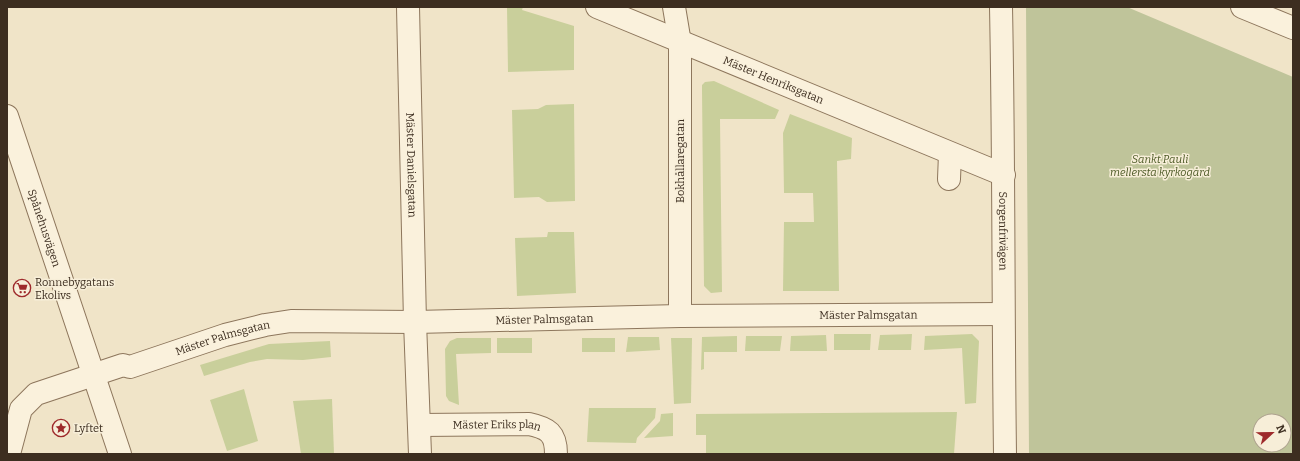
<svg xmlns="http://www.w3.org/2000/svg" width="1300" height="461" viewBox="0 0 1300 461" font-family="Bitter,serif">
	<style>
		.green { fill: #c9cf9b }
		.cemetery { fill: #bfc49a; fill-rule: evenodd }
		.lines { fill: none; stroke-linecap: round; stroke-linejoin: round }
		.street-casing { stroke: #8d765c; stroke-width: 24 }
		.street { stroke: #faf1dc; stroke-width: 22 }
		.labels { text-anchor: middle; stroke-width: 3; stroke-linejoin: round; paint-order: stroke }
		.street-label { font-size: 11px; fill: #3d2e20; stroke: #f7eed8 }
		.park-label { font-size: 11px; font-style: italic; fill: #4d5a26; stroke: #f7eed8 }
		.poi-label { font-size: 11px; fill: #3d2e20; stroke: #f7eed8; text-anchor: start }
	</style>
	<rect width="100%" height="100%" fill="#f0e4c8"/>
	<g class="green">
		<polygon points="507,7 523,7 522,10 574,26 574,70 508,72"/>
		<polygon points="714,81 779,110 775,119 720,119 722,292 711,293 704,286 702,90 702,85 705,82"/>
		<polygon points="574,104 575,201 547,202 539,197 514,198 512,110 538,109 546,105"/>
		<polygon points="790,114 852,138 851,159 837,161 839,291 783,291 784,222 814,222 813,193 784,193 783,133"/>
		<polygon points="548,232 574,232 576,293 517,296 515,238 547,237"/>
		<polygon points="834,334 871,334 870,350 834,350"/>
		<polygon points="912,334 911,350 878,350 880,335"/>
		<polygon points="972,334 979,341 976,403 965,404 962,348 924,350 925,336"/>
		<polygon points="826,335 827,351 790,351 791,336"/>
		<polygon points="737,336 737,352 704,352 704,369 701,370 702,337"/>
		<polygon points="746,336 782,336 780,351 745,351"/>
		<polygon points="628,337 659,337 660,350 626,352"/>
		<polygon points="457,338 491,338 491,353 456,354 459,405 449,401 446,396 445,349 450,341"/>
		<rect x="497" y="338" width="35" height="15"/>
		<rect x="582" y="338" width="33" height="14"/>
		<polygon points="671,338 692,338 691,403 674,404"/>
		<polygon points="330,341 331,357 303,360 267,359 250,362 204,376 200,365 269,344"/>
		<polygon points="244,389 258,441 227,451 210,400"/>
		<polygon points="332,399 334,454 301,454 293,401"/>
		<polygon points="589,408 656,408 655,418 637,438 636,443 587,442"/>
		<polygon points="957,412 954,454 706,454 706,435 696,435 696,414"/>
		<polygon points="673,413 673,436 644,438 660,421 661,414"/>
	</g>
	<path class="cemetery" d="M 1026,7 L 1127,7 L 1293,77 L 1293,454 L 1029,454 ZM 1260,421 L 1284,421 L 1284,445 L 1260,445 Z"/>
	<g class="lines">
		<defs>
			<g id="street">
				<path id="s1" d="M 408,7 L 415,322 L 420,454"/>
				<path id="s2" d="M 597,7 L 1004,175"/>
				<polyline points="674,7 680,43 680,316"/>
				<path id="s3" d="M 1001,7 C 1004,156 1003,305 1005,454"/>
				<polyline points="1242,7 1293,28"/>
				<path id="s4" d="M 7,116 L 120,454"/>
				<polyline points="949,179 950,154"/>
				<path id="s5" d="M 419,425 L 529,424 C 548,428 556,433 556,454"/>
				<path id="s6" d="M 9,454 L 21,409 L 36,394 L 123,365 L 130,367 L 225,335 L 265,325 L 291,321 L 415,322 L 680,316 L 1003,314"/>
			</g>
		</defs>
		<use href="#street" class="street-casing"/>
		<use href="#street" class="street"/>
	</g>
	<defs>
		<symbol id="supermarket-ring" viewBox="-11 -11 22 22"><circle r="9.5" fill="#f7eed8" stroke="#9e2a2b" stroke-width="1.5"/><path d="M-6-5.5h2.5l.6 2H6L4.5 2H-2.5L-4.4-4H-6ZM-1.5 3.2a1.3 1.3 0 1 0 .1 0ZM3 3.2a1.3 1.3 0 1 0 .1 0Z" fill="#9e2a2b"/></symbol>
		<symbol id="sight-ring" viewBox="-11 -11 22 22"><circle r="9.5" fill="#f7eed8" stroke="#9e2a2b" stroke-width="1.5"/><path d="M0-6L1.8-2.2L6-1.7L2.9 1.2L3.7 5.4L0 3.3L-3.7 5.4L-2.9 1.2L-6-1.7L-1.8-2.2Z" fill="#9e2a2b"/></symbol>
	</defs>
	<g fill-rule="evenodd">
		<use href="#supermarket-ring" x="12" y="278" width="20" height="20"/>
		<use href="#sight-ring" x="51" y="418" width="20" height="20"/>
	</g>
	<g class="labels">
		<g class="street-label">
			<text dy="4" stroke="none"><textPath href="#s2" startOffset="191">Mäster Henriksgatan</textPath></text>
			<text transform="translate(680 161) rotate(-90)" y="4">Bokhållaregatan</text>
			<text dy="4" stroke="none"><textPath href="#s1" startOffset="158">Mäster Danielsgatan</textPath></text>
			<text dy="4" stroke="none"><textPath href="#s4" startOffset="118">Spånehusvägen</textPath></text>
			<text dy="4" stroke="none"><textPath href="#s3" startOffset="224">Sorgenfrivägen</textPath></text>
			<text dy="4" stroke="none"><textPath href="#s6" startOffset="912">Mäster Palmsgatan</textPath></text>
			<text dy="4" stroke="none"><textPath href="#s6" startOffset="588">Mäster Palmsgatan</textPath></text>
			<text dy="4" stroke="none"><textPath href="#s6" startOffset="264">Mäster Palmsgatan</textPath></text>
			<text dy="4" stroke="none"><textPath href="#s5" startOffset="78">Mäster Eriks plan</textPath></text>
		</g>
		<g class="park-label">
			<text x="1160" y="163">Sankt Pauli<tspan x="1160" dy="13">mellersta kyrkogård</tspan></text>
		</g>
		<g class="poi-label">
			<text x="35" y="286">Ronnebygatans<tspan x="35" dy="13">Ekolivs</tspan></text>
			<text x="74" y="432">Lyftet</text>
		</g>
	</g>
	<rect width="1300" height="461" fill="none" stroke="#3d2e20" stroke-width="16"/>
	<g transform="translate(1272 433) rotate(68)"><circle r="19" fill="#f7eed8" stroke="#ada18e"/>
	<path d="M0-3L7 15L0 10L-7 15Z" fill="#9e2a2b"/>
	<text y="-6" font-size="11" font-weight="bold" text-anchor="middle" fill="#3d2e20">N</text>
	</g>
</svg>
